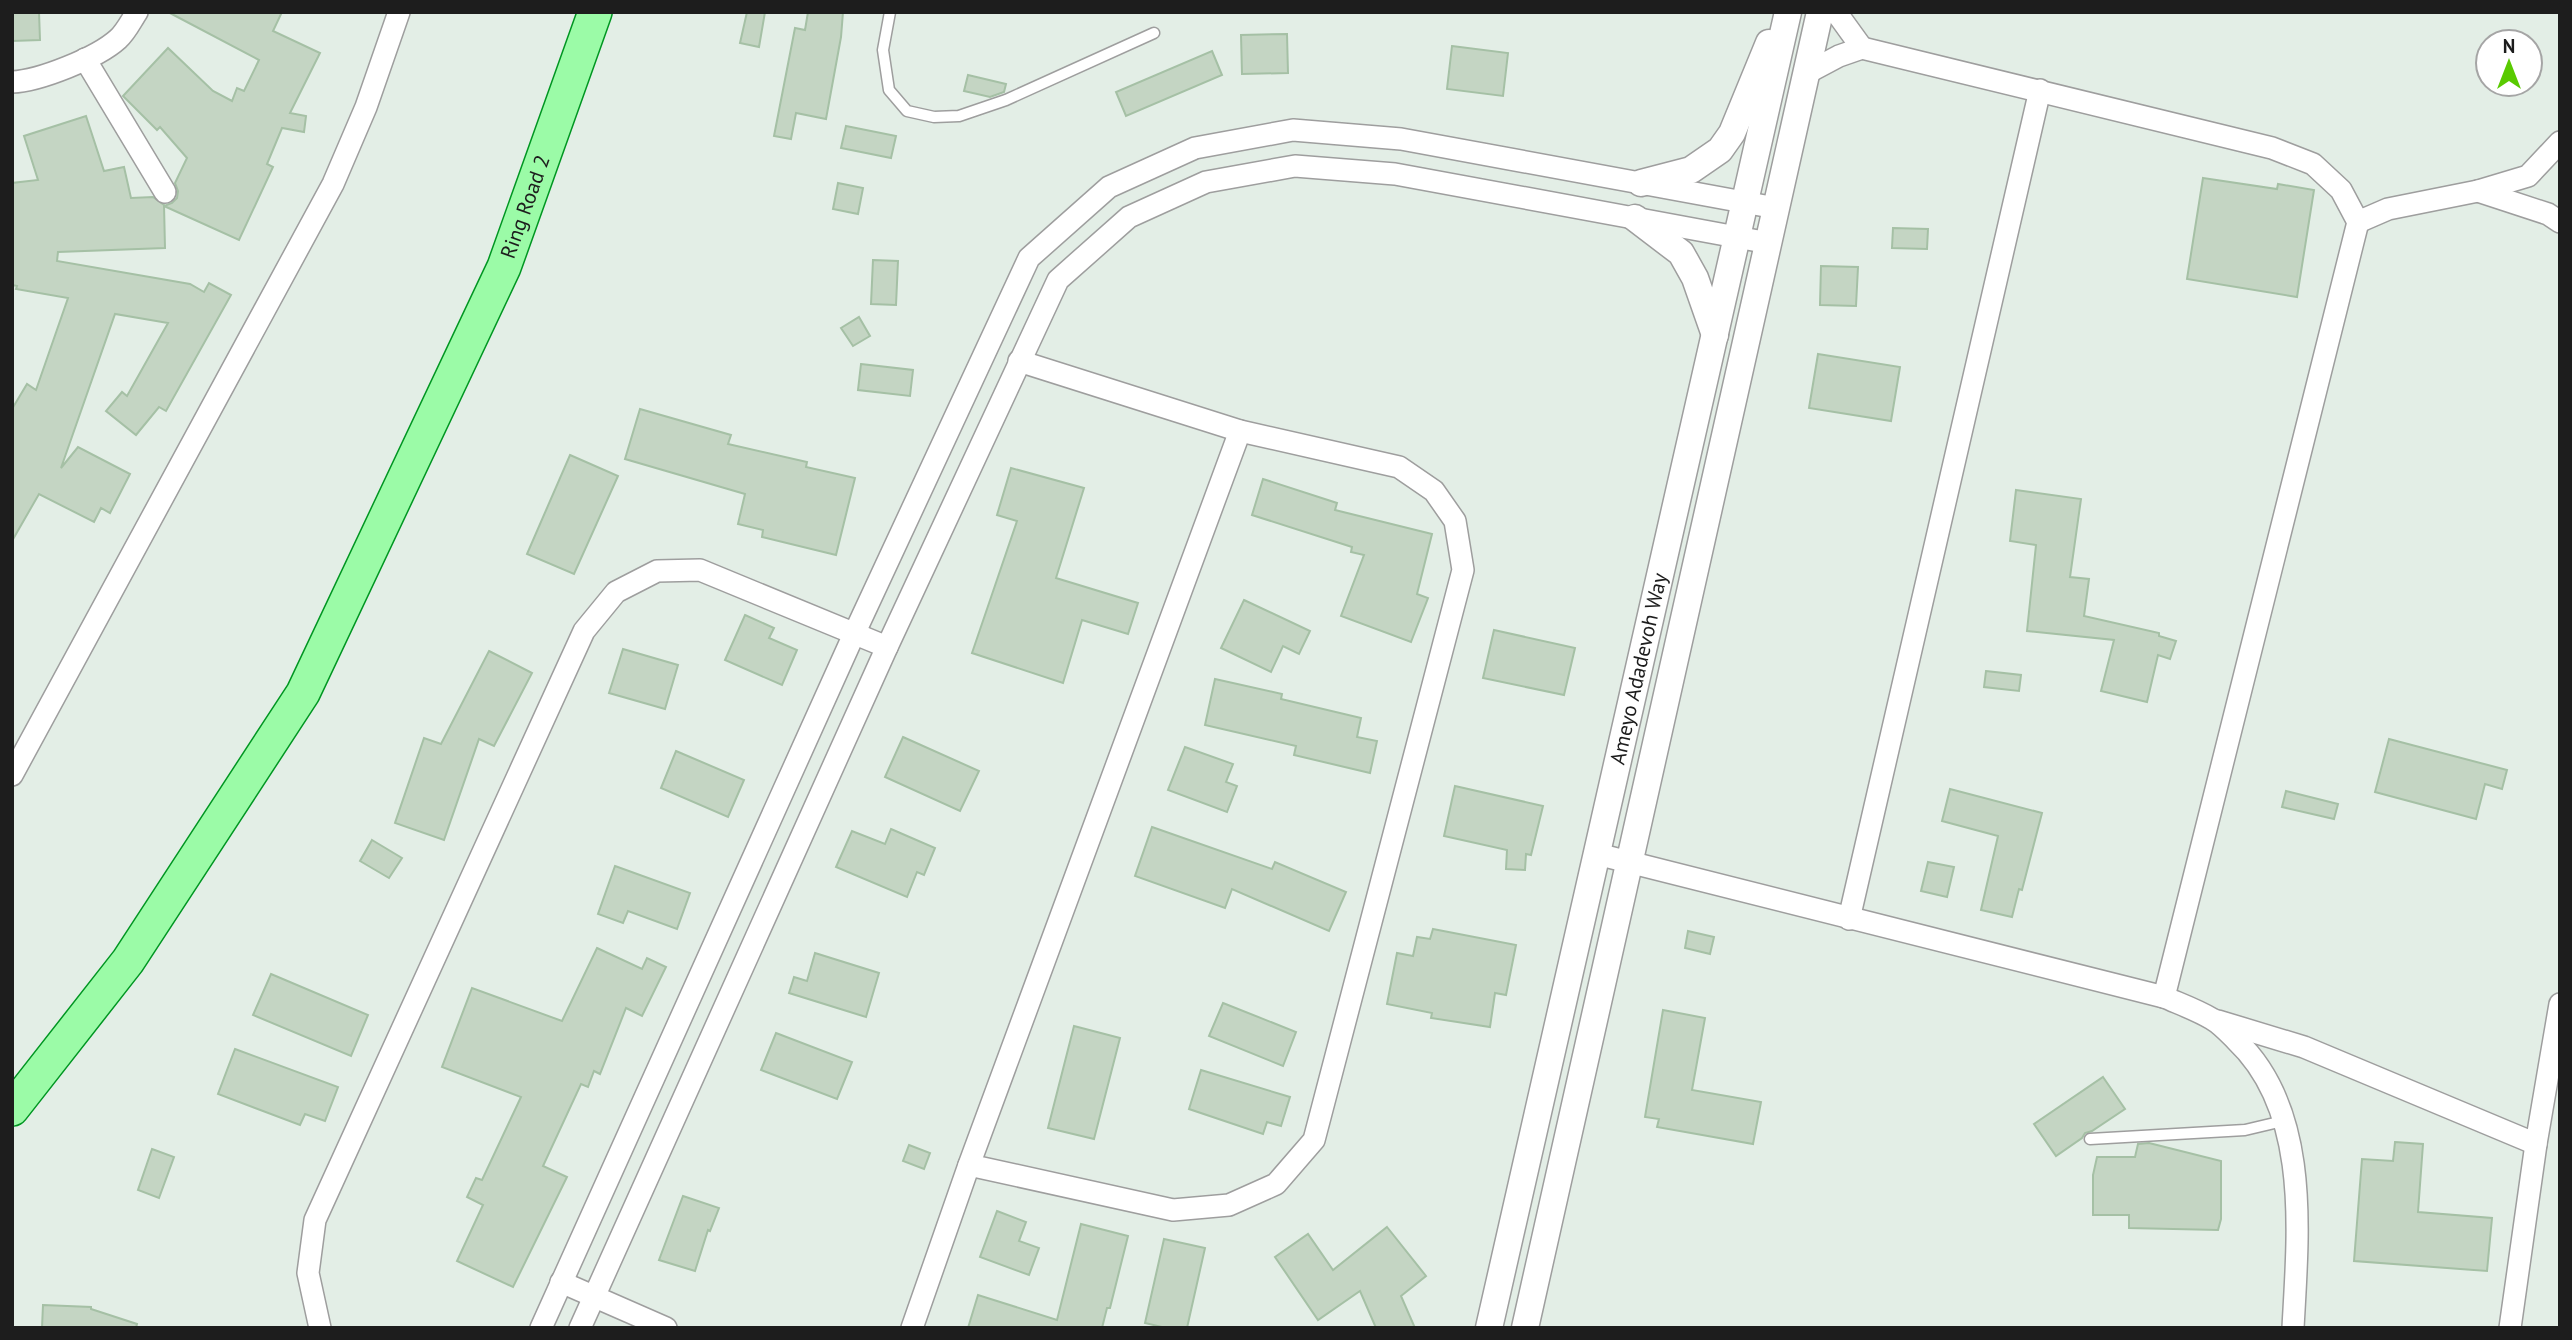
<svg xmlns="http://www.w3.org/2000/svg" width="2572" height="1340" viewBox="0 0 2572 1340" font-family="'PT Sans',sans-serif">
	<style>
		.building { fill: #c4d5c3; stroke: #a5c0a5; stroke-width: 2 }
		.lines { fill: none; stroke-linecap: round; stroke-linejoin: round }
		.service-casing { stroke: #9e9e9e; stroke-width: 13 }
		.minor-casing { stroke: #9e9e9e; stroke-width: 24 }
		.tertiary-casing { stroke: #9e9e9e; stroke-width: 29 }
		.primary-casing { stroke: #009622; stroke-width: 36 }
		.service { stroke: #fff; stroke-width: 10 }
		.minor { stroke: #fff; stroke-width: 21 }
		.tertiary { stroke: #fff; stroke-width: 26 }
		.primary { stroke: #9bfba7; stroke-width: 33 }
		.labels { text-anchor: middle; stroke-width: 6; stroke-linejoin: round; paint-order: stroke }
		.street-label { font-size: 21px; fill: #1d1d1d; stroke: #fff }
	</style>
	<rect width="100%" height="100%" fill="#e3eee6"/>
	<g class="building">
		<polygon points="12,12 39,12 40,40 12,41"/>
		<polygon points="168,12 282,12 273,31 320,53 290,113 306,116 304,132 282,128 267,164 273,167 239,240 164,206 172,203 177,198 178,191 175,183 187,158 160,127 157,130 123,96 168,48 213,91 232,101 237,88 244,91 259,60"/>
		<polygon points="747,12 765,12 759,47 740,43"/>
		<polygon points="808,12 843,12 841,37 826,119 796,113 791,139 774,136 795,28 805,30"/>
		<polygon points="1287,34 1288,73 1242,74 1241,35"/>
		<polygon points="1452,46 1508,53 1503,96 1447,89"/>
		<polygon points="1212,51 1222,75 1126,116 1116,92"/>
		<polygon points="968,75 1006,84 1004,92 990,97 964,91"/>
		<polygon points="86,116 104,171 124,167 131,198 153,197 164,205 165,248 58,252 57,261 190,284 204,292 209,283 231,295 166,411 159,407 136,435 106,411 122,392 127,396 168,323 115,314 61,468 78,447 130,474 110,513 101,508 94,522 39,494 12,541 12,409 27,384 36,390 68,298 16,289 17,286 12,285 12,183 38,180 24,136"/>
		<polygon points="846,126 896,136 891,158 841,148"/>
		<polygon points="2203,178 2277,189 2278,184 2314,190 2297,297 2187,279"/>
		<polygon points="838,183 863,188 858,214 833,209"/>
		<polygon points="1893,228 1928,229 1927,249 1892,248"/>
		<polygon points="873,260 898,261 896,305 871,304"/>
		<polygon points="1821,266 1858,267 1856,306 1820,305"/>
		<polygon points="859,317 870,336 853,346 841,328"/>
		<polygon points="1818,354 1900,367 1891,421 1809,408"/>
		<polygon points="861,364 913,370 910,396 858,390"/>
		<polygon points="640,409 731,435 728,444 807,462 806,467 855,478 836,555 762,537 763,530 738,524 745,494 625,459"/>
		<polygon points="570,455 618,476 574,574 527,554"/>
		<polygon points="1011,468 1084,488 1056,578 1138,603 1128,634 1082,620 1063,683 972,653 1017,521 997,515"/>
		<polygon points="1263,479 1337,503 1335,510 1432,534 1417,594 1428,598 1411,642 1341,616 1364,555 1351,552 1352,547 1252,515"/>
		<polygon points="2016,490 2081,499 2070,577 2089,579 2084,616 2159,633 2159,636 2176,641 2170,659 2158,655 2147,702 2101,691 2114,640 2027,631 2036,545 2010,541"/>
		<polygon points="1244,600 1310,631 1299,654 1283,646 1271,672 1221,648"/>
		<polygon points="745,615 774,628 769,638 797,650 782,685 725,660"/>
		<polygon points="1494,630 1575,648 1564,695 1483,678"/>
		<polygon points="623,649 678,665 665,709 609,693"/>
		<polygon points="489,651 532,673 494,746 479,739 444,840 395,823 424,738 441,744"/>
		<polygon points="1986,671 2021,675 2019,691 1984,687"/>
		<polygon points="1215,679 1282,694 1281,699 1361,718 1357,737 1377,741 1370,773 1294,755 1296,746 1205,725"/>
		<polygon points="903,737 979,771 960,811 885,777"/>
		<polygon points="2389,739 2507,770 2502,789 2485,784 2476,819 2375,792"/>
		<polygon points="1185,747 1233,764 1226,782 1237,786 1227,812 1168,790"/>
		<polygon points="676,751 744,780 728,817 661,788"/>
		<polygon points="1455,786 1543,806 1531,855 1526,854 1525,870 1506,869 1507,850 1444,836"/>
		<polygon points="1950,789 2042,813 2022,890 2019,889 2012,917 1981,910 1998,836 1942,821"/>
		<polygon points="2286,791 2338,804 2334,819 2282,807"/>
		<polygon points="1152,827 1272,869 1275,862 1346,892 1329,931 1232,889 1225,908 1135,876"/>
		<polygon points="891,829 935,848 924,875 917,872 907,897 836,867 852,831 885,844"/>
		<polygon points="372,840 402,858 389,878 360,861"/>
		<polygon points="1928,862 1954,867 1947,897 1921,891"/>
		<polygon points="615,866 690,893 677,929 628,911 623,923 598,914"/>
		<polygon points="1433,929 1516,945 1506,995 1495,993 1490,1027 1431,1018 1432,1013 1387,1004 1397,953 1413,956 1417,937 1430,939"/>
		<polygon points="1688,931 1714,937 1710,954 1685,948"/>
		<polygon points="597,948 642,969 647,958 666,967 642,1016 626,1008 600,1074 594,1071 588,1087 581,1084 543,1166 567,1177 513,1287 457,1261 483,1205 467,1197 476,1178 482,1180 521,1097 442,1067 472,988 562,1021"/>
		<polygon points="815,953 879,973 866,1017 789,993 794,977 807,981"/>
		<polygon points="271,974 368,1015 351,1056 253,1015"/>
		<polygon points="1223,1003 1296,1032 1283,1066 1209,1036"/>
		<polygon points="1663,1010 1705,1018 1692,1090 1761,1102 1753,1144 1657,1127 1659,1119 1645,1117"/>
		<polygon points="1074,1026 1120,1038 1094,1139 1048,1128"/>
		<polygon points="776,1033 852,1062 837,1099 761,1070"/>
		<polygon points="235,1049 338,1087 325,1121 305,1114 300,1125 218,1094"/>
		<polygon points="1201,1070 1290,1097 1281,1126 1267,1122 1263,1134 1189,1109"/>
		<polygon points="2103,1077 2125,1109 2092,1131 2085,1133 2082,1138 2056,1156 2034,1124"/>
		<polygon points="2395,1142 2423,1144 2418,1212 2492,1218 2487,1271 2354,1261 2362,1159 2393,1161"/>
		<polygon points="2149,1143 2221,1161 2221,1219 2218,1230 2129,1228 2129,1215 2093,1215 2093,1175 2097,1157 2135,1157 2138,1144"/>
		<polygon points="909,1145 930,1153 924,1169 903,1161"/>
		<polygon points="152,1149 174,1157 159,1198 138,1190"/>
		<polygon points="683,1196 719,1208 710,1231 708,1230 695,1271 659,1260"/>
		<polygon points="997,1211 1026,1222 1019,1241 1039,1248 1029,1275 980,1257"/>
		<polygon points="1081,1224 1128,1236 1110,1308 1107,1308 1102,1328 968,1328 978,1295 1057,1320"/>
		<polygon points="1387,1227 1426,1276 1401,1296 1415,1328 1376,1328 1360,1291 1318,1320 1275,1257 1308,1234 1333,1270"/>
		<polygon points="1164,1239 1205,1248 1187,1328 1166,1328 1145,1323"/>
		<polygon points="43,1305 91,1307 91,1309 137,1324 136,1328 42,1328"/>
	</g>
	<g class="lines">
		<defs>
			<g id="service">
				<polyline points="890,12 883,50 889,90 907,111 934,117 959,116 1006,100 1154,33"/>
				<polyline points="2090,1139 2245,1130 2283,1121"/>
			</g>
			<g id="minor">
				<polyline points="1836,12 1862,48"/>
				<polyline points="85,59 165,192"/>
				<polyline points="1807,73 1839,56 1862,48 2272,148 2313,164 2341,190 2358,222 2164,997"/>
				<path d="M 12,82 C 39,81 97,58 118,39 C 126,32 131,21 137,12"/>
				<polyline points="2478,191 2548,214 2560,222"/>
				<polyline points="2358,222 2388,209 2478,191 2528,176 2560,142"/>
				<polyline points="12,775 333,184 366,107 399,12"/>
				<path d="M 1597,854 L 2164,997 C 2180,1004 2197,1010 2212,1019 C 2221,1024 2229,1033 2236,1040 C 2311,1111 2298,1233 2293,1328"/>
				<polyline points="1849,919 2040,90"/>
				<polyline points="2218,1021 2304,1047 2536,1144"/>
				<polyline points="969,1165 1173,1210 1229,1205 1276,1184 1314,1140 1463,570 1455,521 1434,491 1399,467 1240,431 1019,361"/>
				<polyline points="561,1282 666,1328"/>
				<polyline points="320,1328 308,1273 315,1220 584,631 616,592 657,571 700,570 887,647"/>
				<polyline points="541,1328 855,632 1029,258 1109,187 1195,148 1293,130 1401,139 1776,208"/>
				<polyline points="580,1328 887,647 1058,280 1129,217 1206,182 1295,166 1395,174 1769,243"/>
				<polyline points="912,1328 969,1165 1240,431"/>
				<polyline points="2510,1328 2536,1144 2560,1004"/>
			</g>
			<g id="tertiary">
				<polyline points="1641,183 1691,170 1720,150 1732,133 1769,43"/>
				<polyline points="1635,218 1681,253 1695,278 1715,335"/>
				<path id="s1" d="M 1489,1328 L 1788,12"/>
				<polyline points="1525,1328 1820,12"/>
			</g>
			<g id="primary">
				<path id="s2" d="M 12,1109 L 128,961 L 303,693 L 504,267 L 595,12"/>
			</g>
		</defs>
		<use href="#service" class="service-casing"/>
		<use href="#minor" class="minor-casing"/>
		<use href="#tertiary" class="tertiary-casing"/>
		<use href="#primary" class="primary-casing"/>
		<use href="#service" class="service"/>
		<use href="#minor" class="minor"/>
		<use href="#tertiary" class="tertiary"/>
		<use href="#primary" class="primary"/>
	</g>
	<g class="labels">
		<g class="street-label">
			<text dy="7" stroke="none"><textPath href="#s2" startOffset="1043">Ring Road 2</textPath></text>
			<text dy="7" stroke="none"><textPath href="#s1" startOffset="676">Ameyo Adadevoh Way</textPath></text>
		</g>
	</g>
	<rect width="2572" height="1340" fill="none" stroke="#1d1d1d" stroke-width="28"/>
	<g transform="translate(2509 63)"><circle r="33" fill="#ffffff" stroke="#a5a5a5" stroke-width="2"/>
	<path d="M0-5L12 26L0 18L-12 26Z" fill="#59ca01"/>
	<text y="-10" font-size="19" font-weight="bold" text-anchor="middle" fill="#1d1d1d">N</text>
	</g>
</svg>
